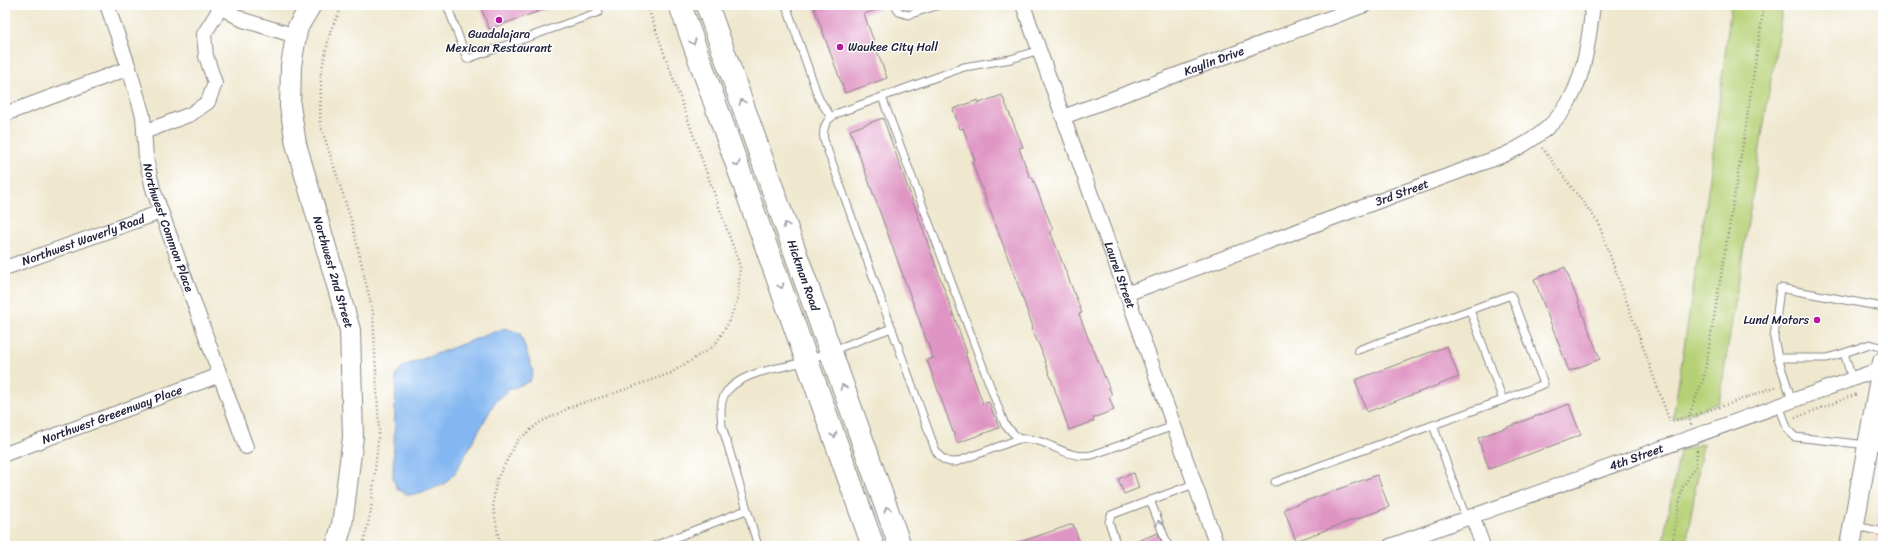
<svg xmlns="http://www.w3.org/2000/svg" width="1888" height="551" viewBox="0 0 1888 551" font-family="Sriracha,sans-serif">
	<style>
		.built { fill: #f5cfdb }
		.green { fill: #b6d075; stroke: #6c7958 }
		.water { fill: #84b7f1; stroke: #536c96 }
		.building { fill: #df95c4 }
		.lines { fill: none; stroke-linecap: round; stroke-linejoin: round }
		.lane-casing { stroke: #888585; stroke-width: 9 }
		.street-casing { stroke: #888585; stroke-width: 16 }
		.secondary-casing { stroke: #888585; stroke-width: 22 }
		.highway-casing { stroke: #888585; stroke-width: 24 }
		.path { stroke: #888585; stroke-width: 2.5; stroke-dasharray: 1 3; stroke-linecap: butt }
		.lane { stroke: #fff; stroke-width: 7 }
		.street { stroke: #fff; stroke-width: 14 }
		.secondary { stroke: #fff; stroke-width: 20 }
		.highway { stroke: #fff; stroke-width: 22 }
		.oneway { stroke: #9c9ca7 }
		.poi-dot { fill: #b5179e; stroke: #fff; stroke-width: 1.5 }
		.labels { text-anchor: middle; stroke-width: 3; stroke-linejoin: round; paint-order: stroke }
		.poi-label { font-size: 12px; fill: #22223b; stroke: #fff }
		.street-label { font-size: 12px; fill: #22223b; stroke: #fff }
	</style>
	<rect width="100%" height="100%" fill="#fff"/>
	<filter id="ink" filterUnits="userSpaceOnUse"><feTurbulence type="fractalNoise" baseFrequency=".025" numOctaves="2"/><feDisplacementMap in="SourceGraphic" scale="8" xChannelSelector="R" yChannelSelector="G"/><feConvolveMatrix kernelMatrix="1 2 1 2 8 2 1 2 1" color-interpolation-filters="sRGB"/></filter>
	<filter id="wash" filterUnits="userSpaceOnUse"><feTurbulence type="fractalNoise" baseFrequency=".012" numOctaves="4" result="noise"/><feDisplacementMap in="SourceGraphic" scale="16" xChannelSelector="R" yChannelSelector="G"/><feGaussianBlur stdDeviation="0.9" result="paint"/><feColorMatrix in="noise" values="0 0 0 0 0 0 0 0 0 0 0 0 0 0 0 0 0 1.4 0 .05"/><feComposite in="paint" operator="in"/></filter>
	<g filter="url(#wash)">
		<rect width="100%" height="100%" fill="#efe8cf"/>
		<polygon class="built" points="1883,482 1883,546 1874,546 1877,519"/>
		<g class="green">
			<polygon points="1731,5 1783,5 1719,403 1673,419 1709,185"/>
			<polygon points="1703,443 1686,546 1662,546 1680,451"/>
		</g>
		<polygon class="water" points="505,328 520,333 533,371 530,381 509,390 495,402 455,473 444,484 427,491 409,495 397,489 393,478 396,375 404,366"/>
		<g id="blocks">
			<g class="building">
				<polygon points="480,5 550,5 551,7 489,29"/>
				<polygon points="813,5 884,5 885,7 864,14 887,78 845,93"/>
				<polygon points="1002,95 1023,147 1019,148 1030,178 1032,177 1053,230 1050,231 1082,313 1079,314 1090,343 1091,343 1112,395 1109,397 1114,410 1093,418 1094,421 1069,430 1040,347 1031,328 1033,327 1014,274 972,162 975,161 963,128 960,129 953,109 978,100 979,103"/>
				<polygon points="883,118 967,353 965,353 983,404 989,402 999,428 957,443 927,360 933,358 850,130"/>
				<polygon points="1565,267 1600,359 1569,371 1534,279"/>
				<polygon points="1447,346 1459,377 1367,412 1355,380"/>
				<polygon points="1569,404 1581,435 1489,469 1478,438"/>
				<polygon points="1134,473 1139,488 1124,494 1118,479"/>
				<polygon points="1377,475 1389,507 1296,541 1284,509"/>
				<polygon points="1073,524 1081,546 1015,546 1014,544"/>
				<polygon points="1158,533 1163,546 1128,546 1127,545"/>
			</g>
		</g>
	</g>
	<g filter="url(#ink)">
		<use href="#blocks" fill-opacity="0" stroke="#888585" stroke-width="1"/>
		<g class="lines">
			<defs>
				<g id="lane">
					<polyline points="447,5 467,59 599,12 596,5"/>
					<polyline points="786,5 819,99 831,117"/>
					<polyline points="895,5 899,12 908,15 939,5"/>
					<path d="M 1039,50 L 1011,59 L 964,67 L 838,113 C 826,119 822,127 824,140 L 935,449 C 940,458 945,463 956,462 L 1019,439 C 1047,436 1063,460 1092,455 L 1174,426"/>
					<polyline points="882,97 1001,415 1005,425 1019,439"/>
					<polyline points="1470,310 1511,295 1544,384 1503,400"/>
					<polyline points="1358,350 1470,310 1503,400 1433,425 1466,518"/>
					<polyline points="1844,353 1870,344 1883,348"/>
					<polyline points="1778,358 1774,338 1780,288 1883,307"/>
					<polyline points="1792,400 1778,358 1827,358 1844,353 1852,379"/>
					<polyline points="1779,405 1788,430 1795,437 1868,445"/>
					<polyline points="1275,482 1433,425"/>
					<polyline points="1150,500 1168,546"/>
					<polyline points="1856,526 1883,532"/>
					<polyline points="654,546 746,510"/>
					<path d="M 758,546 L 722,426 C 721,415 719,401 727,391 C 749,368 781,370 809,360 C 836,349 864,338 892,328"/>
					<polyline points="1117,546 1109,522 1111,515 1194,484"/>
				</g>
				<g id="street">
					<path id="s1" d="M 107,5 L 129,68 L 143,116 L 146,158 L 153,189 L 246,447"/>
					<polyline points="217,5 243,20 296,36"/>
					<path id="s2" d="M 1023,5 L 1217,546"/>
					<polyline points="5,114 129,68"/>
					<path id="s3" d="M 1063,117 L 1365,5"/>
					<polyline points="144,132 191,114 208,102 215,83 206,56 204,34 221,7"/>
					<path id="s4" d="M 5,268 L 161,212"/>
					<path id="s5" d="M 1126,294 L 1504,155 C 1577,121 1584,79 1593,5"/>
					<path id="s6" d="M 5,454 L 220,375"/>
					<polyline points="1472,516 1483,546"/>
					<path id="s7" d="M 1390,546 L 1883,368"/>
				</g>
				<g id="secondary">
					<path id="s8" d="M 311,5 L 298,27 L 296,36 L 291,66 L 290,106 L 296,144 L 350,330 L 353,437 L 342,525 L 336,546"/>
					<polyline points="1850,546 1883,362"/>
				</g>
				<g id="highway">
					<polyline points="680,5 873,546"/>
					<path id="s9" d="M 707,5 L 900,546"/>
				</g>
			</defs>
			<use href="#lane" class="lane-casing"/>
			<use href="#street" class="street-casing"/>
			<use href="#secondary" class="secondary-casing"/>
			<use href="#highway" class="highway-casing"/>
			<g class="path">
				<polyline points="343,5 331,29 321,72 320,123 352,223 373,313 379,430 371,510 363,546"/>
				<polyline points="1542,148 1598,222 1670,422 1729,404 1777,386"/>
				<polyline points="1795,418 1857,394"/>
				<polyline points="1691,425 1689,415 1704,377 1745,132 1764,5"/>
				<polyline points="500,546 493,505 496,481 517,441 539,423 573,406 615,393 671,373 714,346 728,324 738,298 740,266 647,5"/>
				<polyline points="1672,546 1682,488 1696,466 1697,449"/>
			</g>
			<use href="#lane" class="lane"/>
			<use href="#street" class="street"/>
			<use href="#secondary" class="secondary"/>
			<use href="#highway" class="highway"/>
		</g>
		<defs><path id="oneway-chevron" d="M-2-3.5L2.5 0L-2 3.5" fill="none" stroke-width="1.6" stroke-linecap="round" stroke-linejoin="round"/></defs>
		<g class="oneway">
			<use href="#oneway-chevron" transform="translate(693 42) rotate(70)"/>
			<use href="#oneway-chevron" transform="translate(742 102) rotate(-110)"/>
			<use href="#oneway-chevron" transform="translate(737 164) rotate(70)"/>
			<use href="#oneway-chevron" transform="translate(786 225) rotate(-110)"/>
			<use href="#oneway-chevron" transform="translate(781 286) rotate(70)"/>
			<use href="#oneway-chevron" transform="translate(843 387) rotate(-110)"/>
			<use href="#oneway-chevron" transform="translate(834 435) rotate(71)"/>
			<use href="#oneway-chevron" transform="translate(887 509) rotate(-110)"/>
			<use href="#oneway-chevron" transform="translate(1159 523) rotate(-111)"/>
		</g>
	</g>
	<g class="poi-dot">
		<circle cx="499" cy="20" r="4"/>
		<circle cx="840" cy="47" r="4"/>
		<circle cx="1817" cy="320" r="4"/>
	</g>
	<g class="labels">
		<g class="poi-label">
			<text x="499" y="38">Guadalajara<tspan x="499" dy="14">Mexican Restaurant</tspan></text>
			<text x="848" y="51" text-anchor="start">Waukee City Hall</text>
			<text x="1809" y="324" text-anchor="end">Lund Motors</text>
		</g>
		<g class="street-label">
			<text dy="4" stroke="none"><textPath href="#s3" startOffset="161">Kaylin Drive</textPath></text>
			<text dy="4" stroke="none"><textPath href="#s5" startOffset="294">3rd Street</textPath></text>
			<text dy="4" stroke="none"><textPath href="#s1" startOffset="232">Northwest Common Place</textPath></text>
			<text dy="4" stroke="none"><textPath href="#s4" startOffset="83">Northwest Waverly Road</textPath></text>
			<text dy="4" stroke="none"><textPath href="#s8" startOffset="277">Northwest 2nd Street</textPath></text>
			<text dy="4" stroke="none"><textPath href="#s9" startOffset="287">Hickman Road</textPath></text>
			<text dy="4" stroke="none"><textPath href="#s2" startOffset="287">Laurel Street</textPath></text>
			<text dy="4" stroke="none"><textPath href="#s6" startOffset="114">Northwest Greeenway Place</textPath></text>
			<text dy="4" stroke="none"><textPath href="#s7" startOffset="262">4th Street</textPath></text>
		</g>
	</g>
	<rect width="1888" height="551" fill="none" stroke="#fff" stroke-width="20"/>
</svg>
